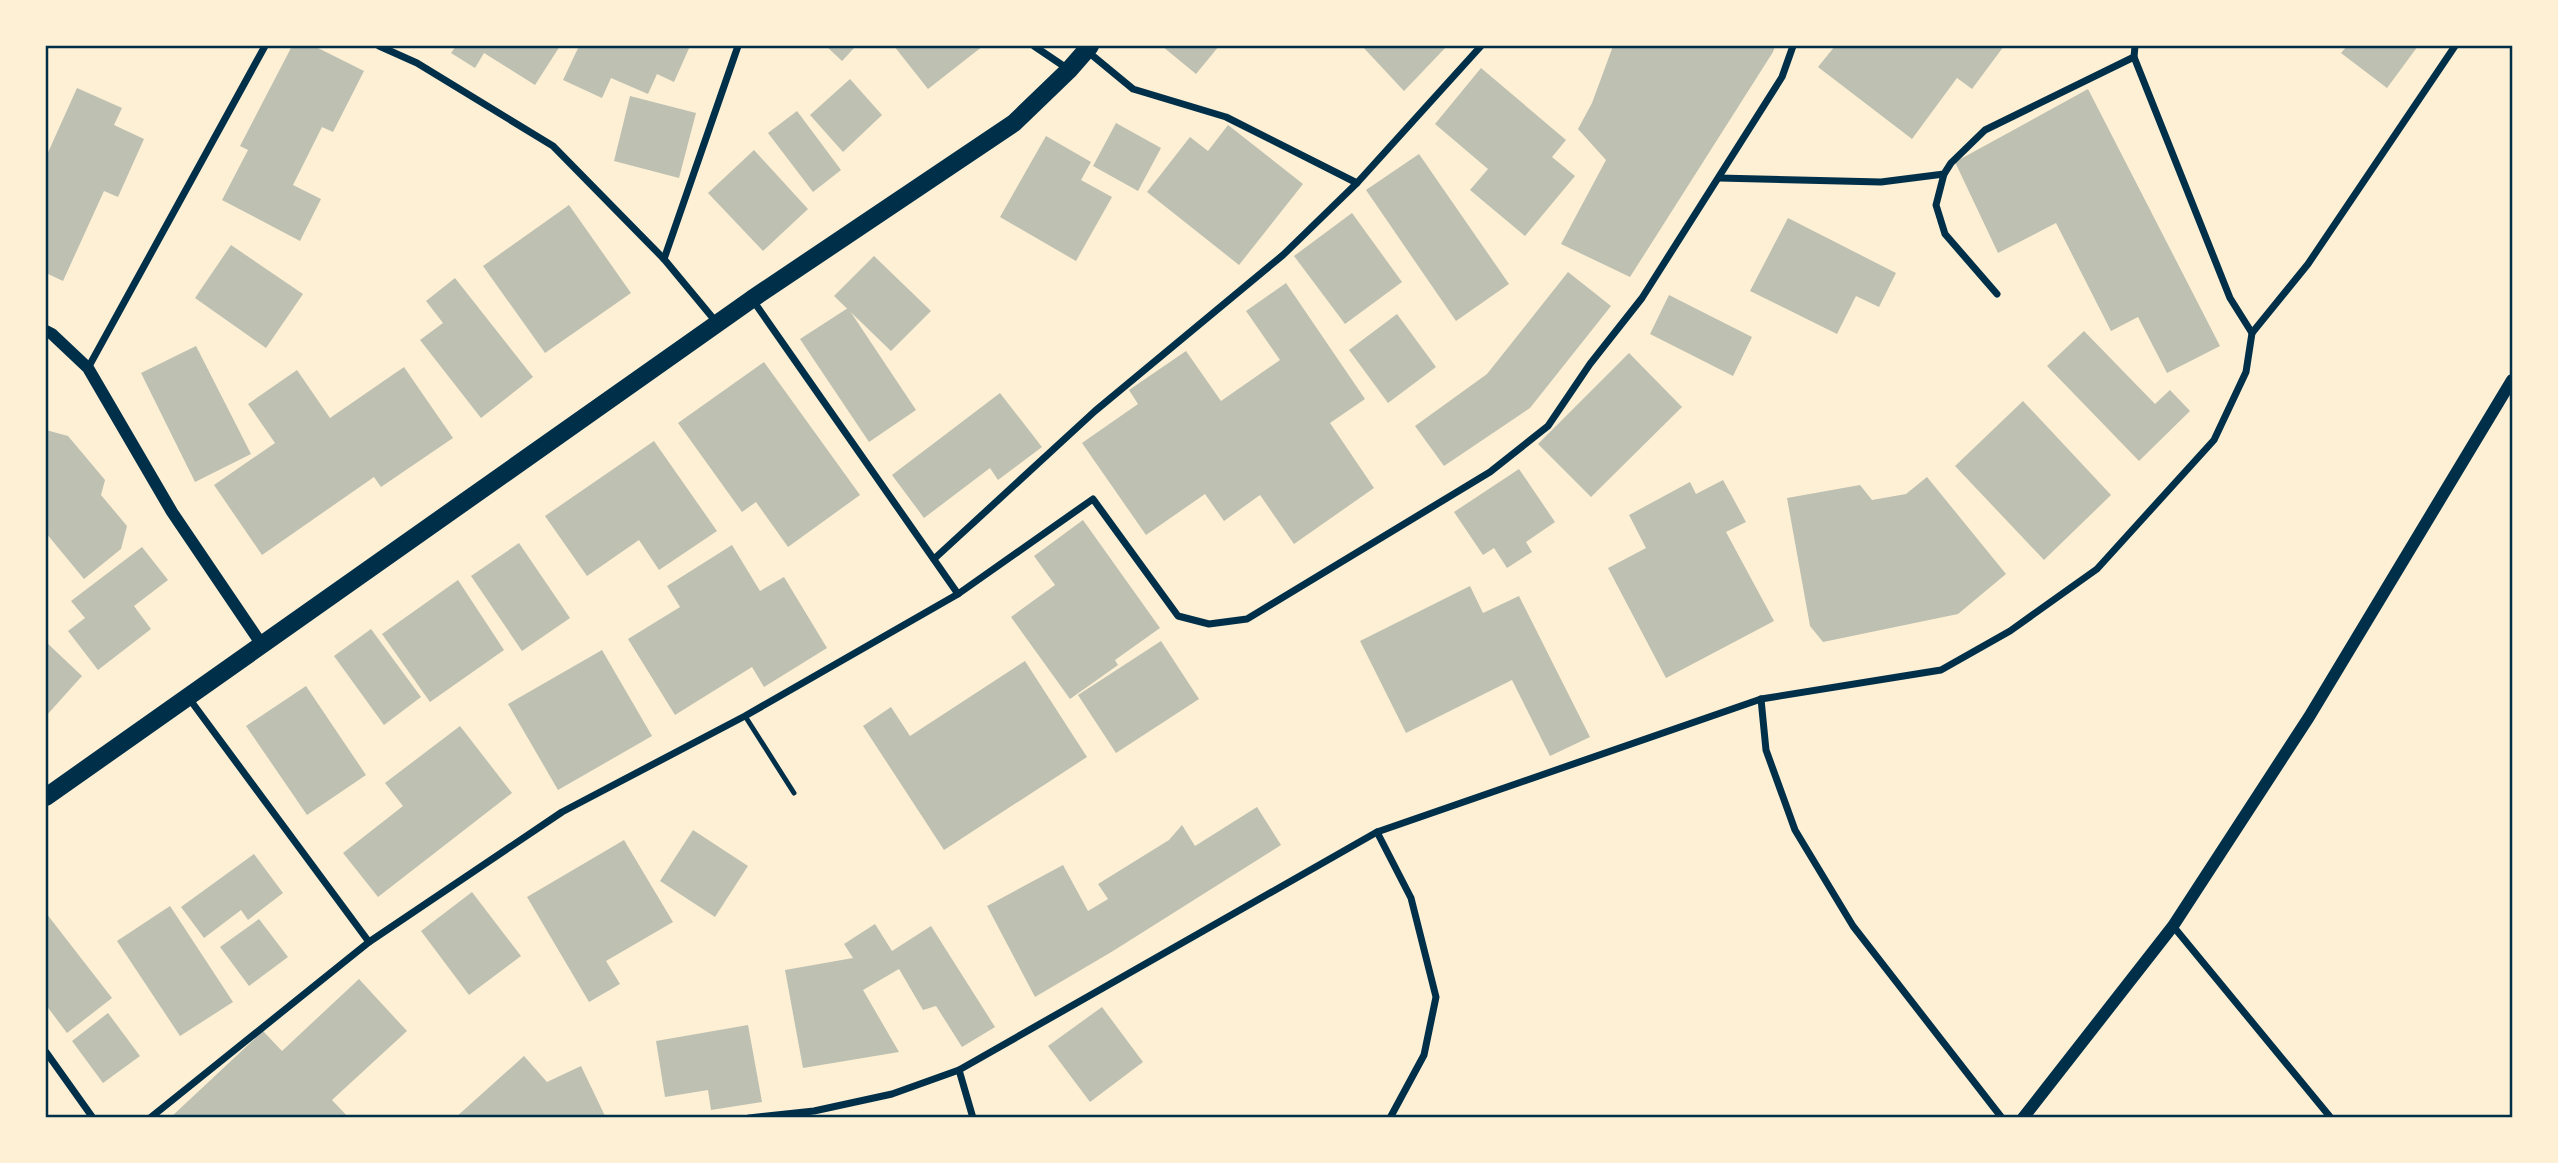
<svg xmlns="http://www.w3.org/2000/svg" width="2558" height="1163" viewBox="0 0 2558 1163" font-family="Helvetica,sans-serif">
	<style>
		.building { fill: #bec0b2 }
		.lines { fill: none; stroke-linecap: round; stroke-linejoin: round }
		.service { stroke: #003049; stroke-width: 5 }
		.minor { stroke: #003049; stroke-width: 7 }
		.tertiary { stroke: #003049; stroke-width: 12 }
		.primary { stroke: #003049; stroke-width: 18 }
		.neatline { fill: none; stroke: #003049; stroke-width: 2.5 }
	</style>
	<rect width="100%" height="100%" fill="#fdf0d5"/>
	<g class="building">
		<polygon points="292,46 314,46 364,71 333,132 322,127 293,185 321,199 300,241 222,200 248,150 240,146"/>
		<polygon points="456,46 560,46 535,85 484,53 475,68 451,53"/>
		<polygon points="579,46 690,46 674,82 657,74 648,94 611,78 602,98 563,80"/>
		<polygon points="826,46 856,46 842,61"/>
		<polygon points="894,46 983,46 928,89"/>
		<polygon points="1162,46 1219,46 1196,74"/>
		<polygon points="1362,46 1447,46 1404,91"/>
		<polygon points="1613,46 1775,46 1773,52 1630,277 1561,244 1606,160 1578,129 1592,103"/>
		<polygon points="1835,46 2004,46 1972,89 1957,78 1912,139 1818,67"/>
		<polygon points="2347,46 2418,46 2387,88 2341,53"/>
		<polygon points="1481,68 1566,140 1552,157 1575,176 1525,236 1470,190 1488,169 1435,124"/>
		<polygon points="850,79 882,115 843,152 810,115"/>
		<polygon points="77,88 122,108 114,125 144,139 118,197 104,191 63,281 46,273 46,157"/>
		<polygon points="2088,89 2220,346 2167,373 2138,317 2111,331 2056,223 1998,253 1955,162"/>
		<polygon points="630,96 696,113 679,178 614,161"/>
		<polygon points="797,111 841,170 813,192 768,133"/>
		<polygon points="1116,123 1161,148 1138,191 1093,166"/>
		<polygon points="1228,125 1303,184 1239,265 1147,192 1190,137 1208,151"/>
		<polygon points="1046,136 1091,162 1081,180 1112,197 1076,261 1000,217"/>
		<polygon points="754,150 808,209 763,251 708,193"/>
		<polygon points="1419,154 1509,284 1456,321 1366,190"/>
		<polygon points="569,205 631,293 545,353 483,266"/>
		<polygon points="1352,213 1402,282 1345,324 1294,256"/>
		<polygon points="1788,218 1896,273 1879,307 1856,296 1837,334 1750,291"/>
		<polygon points="231,245 303,294 266,348 195,298"/>
		<polygon points="874,256 931,311 891,351 834,296"/>
		<polygon points="1568,272 1611,306 1530,408 1444,466 1415,426 1487,374"/>
		<polygon points="455,278 533,377 481,418 420,340 443,323 426,301"/>
		<polygon points="1286,283 1365,399 1330,423 1374,488 1294,544 1260,495 1224,521 1205,494 1146,535 1082,443 1138,404 1129,390 1186,351 1221,401 1280,360 1246,311"/>
		<polygon points="1669,295 1752,337 1733,376 1650,334"/>
		<polygon points="848,308 916,410 869,442 800,339"/>
		<polygon points="1397,314 1436,367 1388,403 1349,350"/>
		<polygon points="2084,331 2155,404 2170,390 2190,411 2139,461 2047,366"/>
		<polygon points="196,346 251,454 195,482 141,373"/>
		<polygon points="1629,353 1682,407 1591,497 1538,444"/>
		<polygon points="764,362 860,495 788,547 756,502 742,512 678,423"/>
		<polygon points="404,367 453,438 381,487 374,477 262,555 214,485 275,443 248,404 297,370 330,418"/>
		<polygon points="1000,393 1042,447 998,480 990,468 924,518 892,475"/>
		<polygon points="2023,401 2111,495 2044,560 1955,466"/>
		<polygon points="46,430 68,436 105,480 101,495 127,526 121,549 84,579 46,533"/>
		<polygon points="654,441 717,531 659,570 639,540 587,576 545,516"/>
		<polygon points="1519,469 1555,522 1526,542 1532,552 1507,568 1494,548 1483,555 1454,512"/>
		<polygon points="1927,477 2006,574 1958,614 1823,642 1810,626 1787,498 1860,485 1872,500 1906,494"/>
		<polygon points="1723,480 1746,522 1726,532 1774,621 1666,678 1608,568 1646,548 1629,515 1690,482 1696,494"/>
		<polygon points="1083,520 1160,628 1115,660 1118,665 1070,699 1011,617 1055,585 1034,556"/>
		<polygon points="519,543 570,618 522,651 471,576"/>
		<polygon points="732,545 760,591 784,577 827,648 764,687 752,667 675,715 628,639 680,607 667,586"/>
		<polygon points="142,547 168,580 134,606 151,629 98,670 68,631 85,618 71,601"/>
		<polygon points="458,580 504,650 430,702 382,634"/>
		<polygon points="1470,586 1483,613 1519,596 1590,737 1550,756 1512,680 1406,733 1360,641"/>
		<polygon points="371,629 421,697 384,725 334,656"/>
		<polygon points="1161,641 1199,699 1116,753 1078,695"/>
		<polygon points="46,642 82,676 46,716"/>
		<polygon points="602,650 652,736 558,790 508,704"/>
		<polygon points="1025,661 1087,757 944,850 863,726 891,707 910,736"/>
		<polygon points="306,686 366,775 307,815 246,726"/>
		<polygon points="460,726 512,793 378,897 343,853 403,806 385,783"/>
		<polygon points="1257,807 1281,845 1113,951 1035,997 987,906 1063,865 1088,911 1108,899 1098,884 1169,840 1182,825 1195,846"/>
		<polygon points="693,830 748,866 715,917 660,881"/>
		<polygon points="624,840 673,922 606,961 620,984 589,1002 527,897"/>
		<polygon points="254,854 283,893 248,920 241,910 204,938 181,907"/>
		<polygon points="472,892 521,956 469,995 421,931"/>
		<polygon points="170,906 233,1002 180,1036 117,941"/>
		<polygon points="46,913 112,998 67,1033 46,1005"/>
		<polygon points="259,919 288,957 249,986 220,947"/>
		<polygon points="875,924 892,951 931,926 995,1027 962,1047 936,1006 923,1010 899,969 863,990 899,1052 803,1068 785,970 853,958 844,944"/>
		<polygon points="359,979 407,1031 332,1100 349,1118 170,1118 263,1031 282,1051"/>
		<polygon points="1102,1007 1143,1062 1090,1102 1048,1046"/>
		<polygon points="108,1013 140,1056 103,1083 72,1041"/>
		<polygon points="748,1025 762,1102 711,1110 708,1090 665,1097 656,1041"/>
		<polygon points="524,1056 547,1082 581,1066 606,1118 455,1118"/>
	</g>
	<g class="lines">
		<polyline class="service" points="745,716 794,793"/>
		<g class="minor">
			<polyline points="379,46 417,63 553,146 664,259 717,323"/>
			<polyline points="1034,46 1068,69"/>
			<polyline points="2135,46 2134,57 2230,298 2252,333"/>
			<polyline points="1087,51 1133,89 1226,117 1357,183"/>
			<polyline points="1944,174 1936,205 1945,234 1997,294"/>
			<polyline points="1719,178 1881,182 1944,174 1951,163 1985,130 2134,57"/>
			<polyline points="664,259 738,46"/>
			<polyline points="752,299 958,594"/>
			<polyline points="88,368 265,46"/>
			<polyline points="934,559 1095,411 1283,255 1357,183 1481,46"/>
			<polyline points="188,697 369,942"/>
			<polyline points="1761,699 1766,750 1795,830 1853,926 2002,1118"/>
			<polyline points="1377,832 1411,898 1436,997 1424,1055 1390,1118"/>
			<polyline points="2173,926 2331,1118"/>
			<polyline points="46,1052 93,1118"/>
			<polyline points="959,1070 973,1118"/>
			<polyline points="150,1118 369,942 562,812 745,716 958,594 1093,499 1178,616 1209,624 1247,619 1490,472 1548,426 1590,364 1642,298 1782,77 1793,46"/>
			<polyline points="749,1118 814,1111 892,1094 959,1070 1377,832 1761,699 1941,670 2010,631 2097,569 2214,440 2246,372 2252,333 2308,264 2455,46"/>
		</g>
		<g class="tertiary">
			<polyline points="46,331 52,334 88,368 172,512 262,645"/>
			<polyline points="2023,1118 2173,926 2309,717 2512,380"/>
		</g>
		<polyline class="primary" points="46,797 752,299 1014,123 1069,70 1090,46"/>
	</g>
	<rect width="2558" height="1163" fill="none" stroke="#fdf0d5" stroke-width="94"/>
	<rect x="47" y="47" width="2464" height="1069" class="neatline"/>
</svg>
